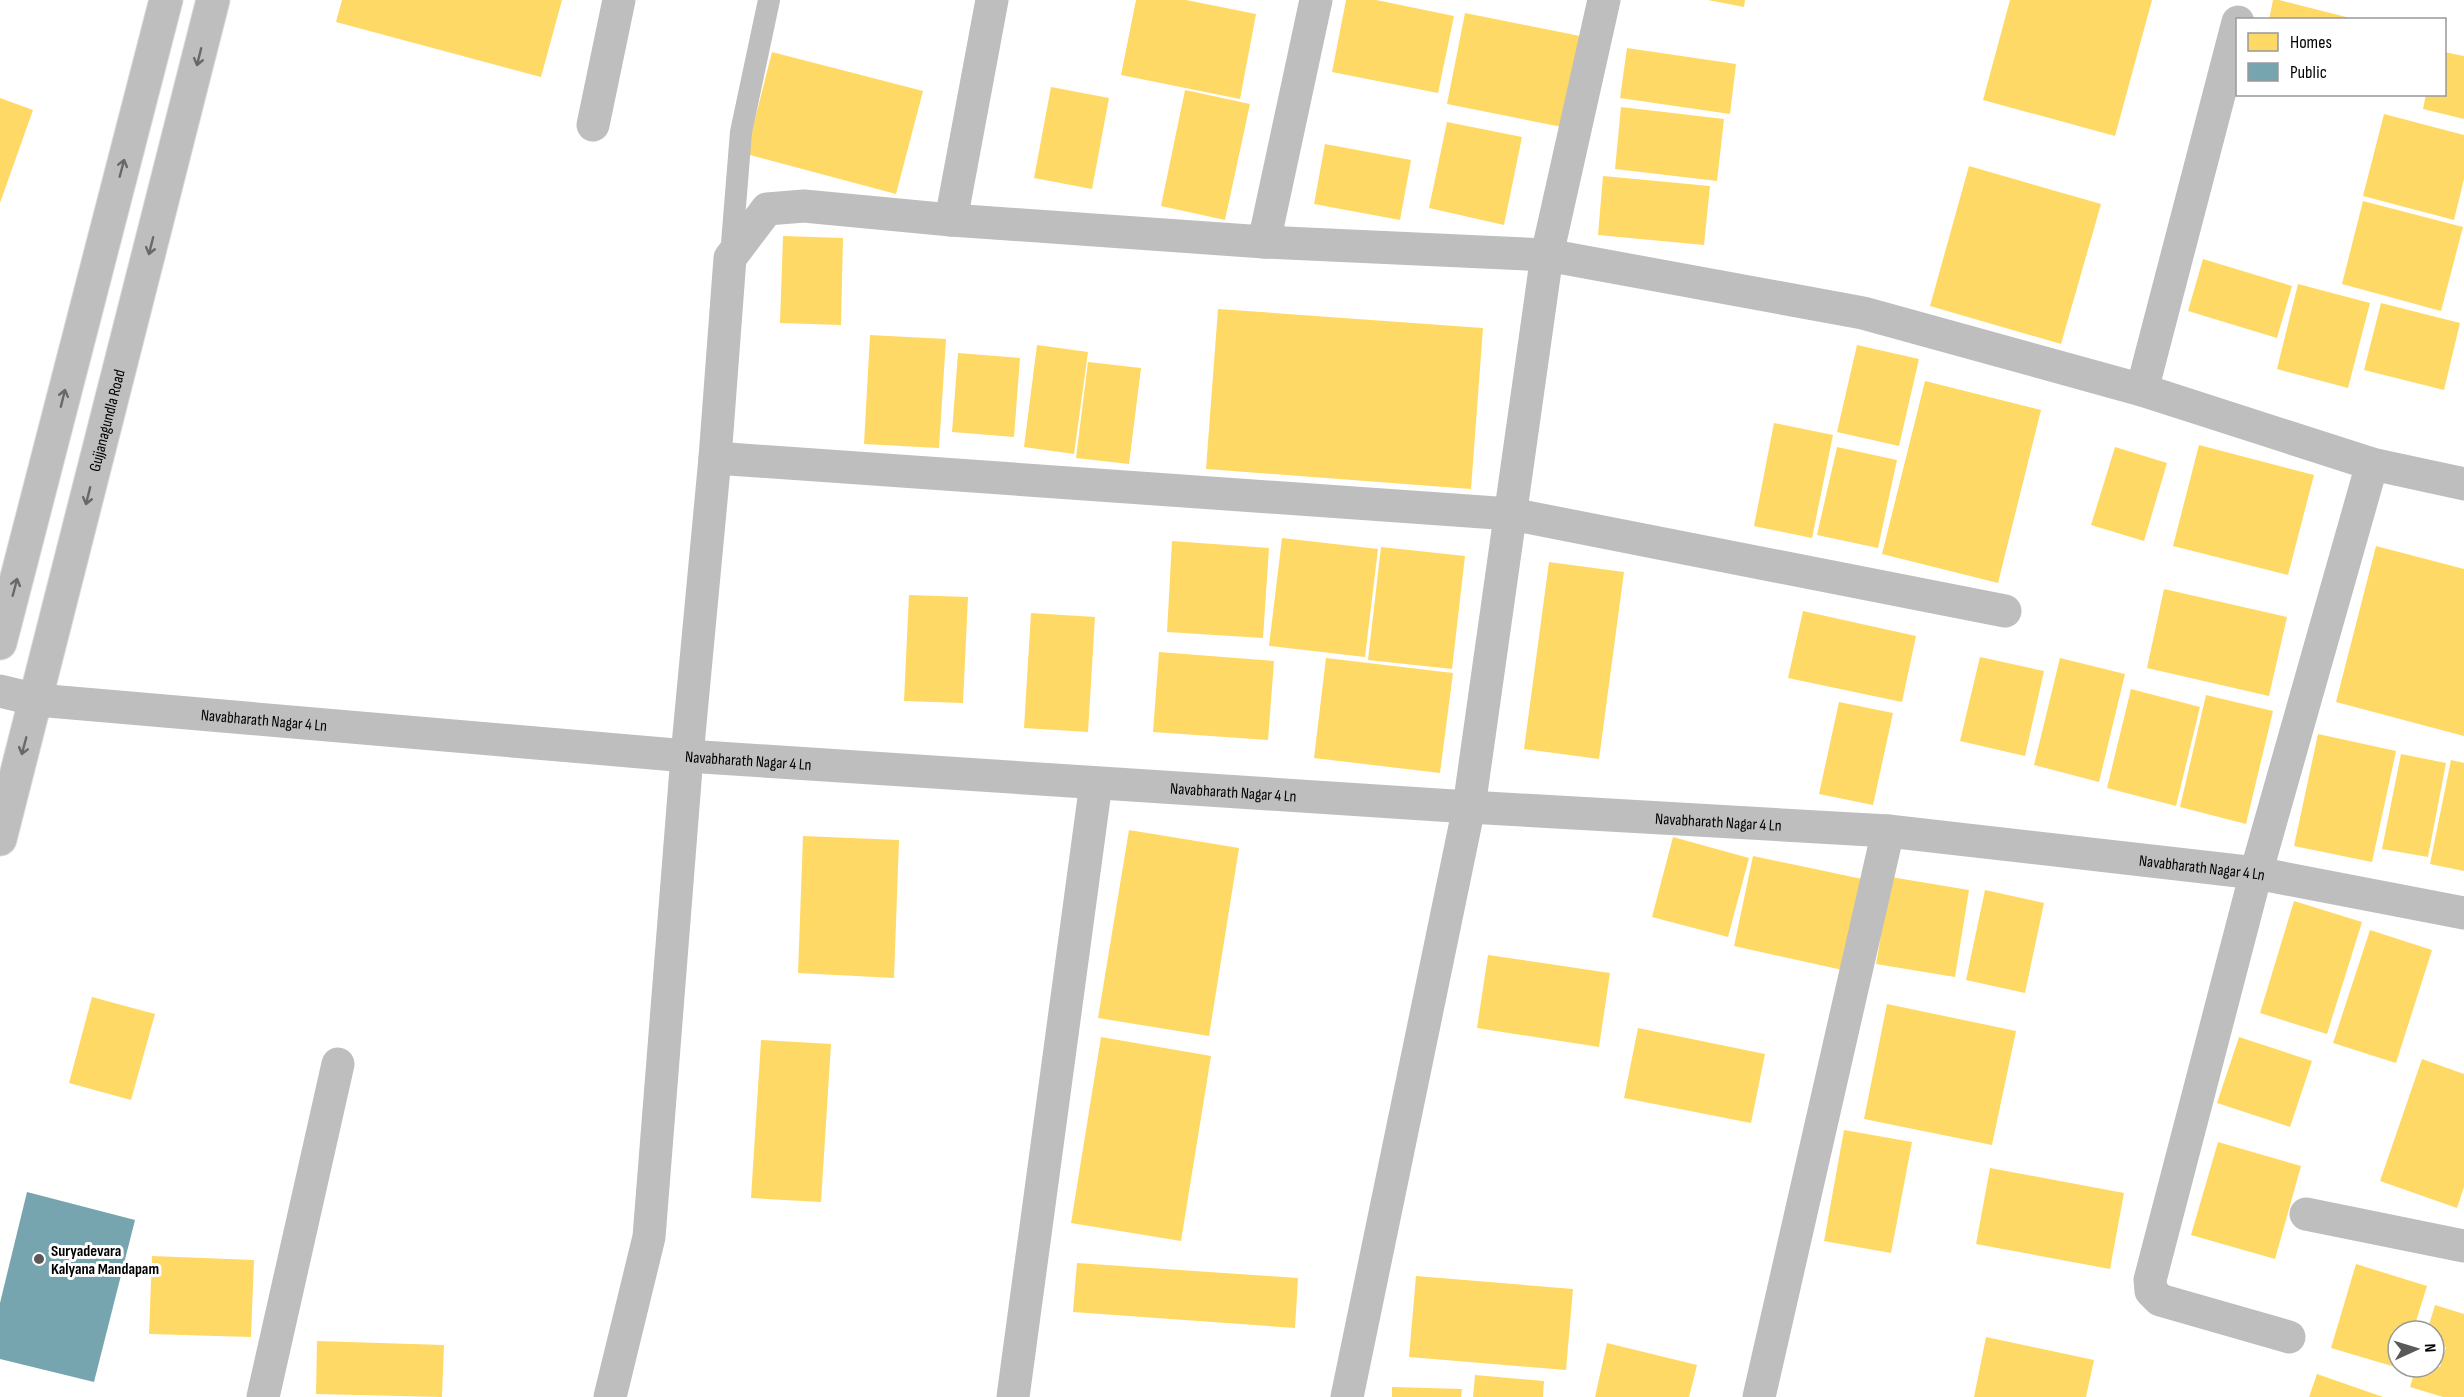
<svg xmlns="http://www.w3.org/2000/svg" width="2464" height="1397" viewBox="0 0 2464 1397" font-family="'Sofia Sans Condensed',sans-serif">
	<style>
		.homes { fill: #ffd966 }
		.public { fill: #76a5af }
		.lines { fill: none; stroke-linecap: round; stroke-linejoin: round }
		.primary-casing { stroke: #dbdbdb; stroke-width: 35 }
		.lane { stroke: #bebebe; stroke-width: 22 }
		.street { stroke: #bebebe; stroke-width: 33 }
		.primary { stroke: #bebebe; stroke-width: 33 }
		.oneway { stroke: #686868 }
		.poi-dot { fill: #595959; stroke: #fff; stroke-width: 2 }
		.labels { text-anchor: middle; stroke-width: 6; stroke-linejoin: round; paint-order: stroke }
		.street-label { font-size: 16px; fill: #000; stroke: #fff }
		.poi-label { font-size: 16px; font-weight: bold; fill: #000; stroke: #fff; text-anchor: start }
	</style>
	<rect width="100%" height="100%" fill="#fff"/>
	<g class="homes">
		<polygon points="342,0 562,0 541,77 336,22"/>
		<polygon points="1136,0 1186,0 1256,14 1240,99 1121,75"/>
		<polygon points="1346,0 1376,0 1454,16 1438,93 1332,72"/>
		<polygon points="1708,0 1745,0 1744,7"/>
		<polygon points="2010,0 2152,0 2115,136 1983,100"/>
		<polygon points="2273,0 2279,0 2358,20 2269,20"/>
		<polygon points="1465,13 1580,36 1562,127 1447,104"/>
		<polygon points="1627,48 1736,64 1730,114 1620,98"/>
		<polygon points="772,52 923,91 896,194 746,154"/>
		<polygon points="2444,52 2464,56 2464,119 2423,109 2426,94 2444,94"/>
		<polygon points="1051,87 1109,98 1092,189 1034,178"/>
		<polygon points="1185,90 1250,104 1225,220 1161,206"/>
		<polygon points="0,98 33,110 0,203"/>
		<polygon points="1621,107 1724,119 1717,181 1615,169"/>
		<polygon points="2384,114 2464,135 2464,179 2454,220 2363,196"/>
		<polygon points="1447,122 1522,137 1504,225 1429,208"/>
		<polygon points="1325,144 1411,160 1400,220 1314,204"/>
		<polygon points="1969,166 2101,204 2061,344 1930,306"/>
		<polygon points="1603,176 1710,186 1704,245 1598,235"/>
		<polygon points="2363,201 2463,227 2441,311 2342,284"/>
		<polygon points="783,236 843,238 841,325 780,323"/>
		<polygon points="2203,259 2292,286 2277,338 2188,311"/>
		<polygon points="2298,284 2370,303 2348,388 2277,369"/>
		<polygon points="2381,303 2460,323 2444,390 2364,370"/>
		<polygon points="1218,309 1483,328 1471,489 1206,469"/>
		<polygon points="870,335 946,339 939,448 864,444"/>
		<polygon points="1037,345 1088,352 1074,454 1024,447"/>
		<polygon points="1857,345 1919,359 1899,446 1837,432"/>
		<polygon points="958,353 1020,358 1014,437 952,432"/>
		<polygon points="1088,362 1141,368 1129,464 1076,458"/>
		<polygon points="1925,381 2041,410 1998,583 1882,554"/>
		<polygon points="1774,423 1833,435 1812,538 1754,526"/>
		<polygon points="2199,445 2314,475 2288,575 2173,546"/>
		<polygon points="1837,447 1897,460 1878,548 1817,535"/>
		<polygon points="2115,447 2167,463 2144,541 2091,525"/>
		<polygon points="1282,538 1378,549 1365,657 1269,646"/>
		<polygon points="1172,541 1269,548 1263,638 1167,632"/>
		<polygon points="2376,546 2464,569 2464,736 2336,702"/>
		<polygon points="1381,547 1465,556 1452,669 1368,660"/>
		<polygon points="1549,562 1624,572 1599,759 1524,749"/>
		<polygon points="2164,589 2287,617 2269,696 2147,668"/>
		<polygon points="909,595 968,597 963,703 904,701"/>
		<polygon points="1803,611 1916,636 1902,702 1788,678"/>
		<polygon points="1031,613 1095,617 1088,732 1024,728"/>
		<polygon points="1159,652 1274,661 1268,740 1153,732"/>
		<polygon points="1980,657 2044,671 2025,756 1960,741"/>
		<polygon points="1326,658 1453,673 1440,773 1314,758"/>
		<polygon points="2060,658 2125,674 2099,782 2034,765"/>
		<polygon points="2131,689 2200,707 2176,806 2107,788"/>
		<polygon points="2206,695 2273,711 2246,824 2180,807"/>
		<polygon points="1839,702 1893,713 1873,805 1819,794"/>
		<polygon points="2318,734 2396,751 2372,862 2294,846"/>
		<polygon points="2401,754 2446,763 2428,857 2382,849"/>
		<polygon points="2451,760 2464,763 2464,871 2430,864"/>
		<polygon points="1129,830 1239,848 1209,1036 1098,1018"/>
		<polygon points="803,836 899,840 894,978 798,973"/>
		<polygon points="1673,837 1749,858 1728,937 1652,917"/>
		<polygon points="1753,856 1867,880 1847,971 1734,946"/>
		<polygon points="1891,877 1969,890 1955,977 1876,964"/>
		<polygon points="1985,890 2044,903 2025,993 1966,980"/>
		<polygon points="2294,901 2362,922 2327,1034 2260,1013"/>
		<polygon points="2370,930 2432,950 2396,1063 2333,1043"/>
		<polygon points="1488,955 1610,973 1599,1047 1477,1028"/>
		<polygon points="92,997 155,1014 131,1100 69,1083"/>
		<polygon points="1887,1004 2016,1031 1992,1145 1864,1119"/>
		<polygon points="1638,1028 1765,1054 1751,1123 1624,1098"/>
		<polygon points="1101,1037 1211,1056 1181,1241 1071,1223"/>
		<polygon points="2239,1037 2312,1061 2290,1127 2217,1103"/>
		<polygon points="761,1040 831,1044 821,1202 751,1198"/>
		<polygon points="2422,1059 2464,1074 2464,1187 2457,1208 2380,1181"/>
		<polygon points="1844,1130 1912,1142 1891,1253 1824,1241"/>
		<polygon points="2218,1142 2301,1166 2275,1259 2191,1235"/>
		<polygon points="1990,1168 2124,1193 2110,1269 1976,1244"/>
		<polygon points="152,1256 254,1260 251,1337 149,1334"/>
		<polygon points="1077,1263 1298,1278 1295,1328 1073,1312"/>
		<polygon points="2356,1264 2427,1286 2413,1331 2398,1331 2398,1367 2402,1367 2402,1369 2331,1348"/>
		<polygon points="1416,1276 1573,1289 1566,1370 1409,1357"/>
		<polygon points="2435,1305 2464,1314 2464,1397 2443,1397 2410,1387 2416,1367 2434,1365 2440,1367 2446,1347 2434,1344 2434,1331 2427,1331"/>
		<polygon points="1986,1337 2094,1360 2086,1397 1974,1397"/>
		<polygon points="317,1341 444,1345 442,1397 316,1394"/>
		<polygon points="1607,1343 1697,1365 1689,1397 1595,1397"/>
		<polygon points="2317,1374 2383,1397 2309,1397"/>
		<polygon points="1475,1375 1544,1381 1543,1397 1473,1397"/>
		<polygon points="1392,1387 1462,1389 1461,1397 1392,1397"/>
	</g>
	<polygon class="public" points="27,1192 135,1220 94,1382 0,1359 0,1303"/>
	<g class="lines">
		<defs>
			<g id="primary">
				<polyline points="0,643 166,0"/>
				<path id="s2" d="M 0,839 L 213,0"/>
			</g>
		</defs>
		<use href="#primary" class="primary-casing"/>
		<polyline class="lane" points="731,256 741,132 769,0"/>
		<g class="street">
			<polyline points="593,125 619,0"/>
			<polyline points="951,220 992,0"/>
			<polyline points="1264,242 1316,0"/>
			<polyline points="2142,390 2238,22"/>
			<polyline points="715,458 1511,514 2005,611"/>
			<path id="s1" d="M 0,691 L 37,700 L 687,756 L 1469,807 L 1888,831 L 2256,873 L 2464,913"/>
			<polyline points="2306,1214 2464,1246"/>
			<polyline points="2289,1337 2160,1300 2151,1291 2150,1280 2256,873 2372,464"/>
			<polyline points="263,1397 338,1064"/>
			<polyline points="610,1397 649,1237 687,756 715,458 730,258 767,209 804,206 951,220 1264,242 1547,255 1863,313 2142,390 2372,464 2464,484"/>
			<polyline points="1013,1397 1096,783"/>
			<polyline points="1347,1397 1469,807 1547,255 1604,0"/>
			<polyline points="1759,1397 1888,831"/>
		</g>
		<use href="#primary" class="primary"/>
	</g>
	<defs><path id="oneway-shaft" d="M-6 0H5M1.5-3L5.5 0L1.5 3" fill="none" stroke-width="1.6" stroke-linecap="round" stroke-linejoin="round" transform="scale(1.5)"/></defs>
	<g class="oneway">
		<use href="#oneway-shaft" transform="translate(199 57) rotate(104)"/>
		<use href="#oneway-shaft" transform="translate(122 168) rotate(-75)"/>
		<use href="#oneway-shaft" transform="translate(151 246) rotate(104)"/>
		<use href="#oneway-shaft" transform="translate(63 398) rotate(-76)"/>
		<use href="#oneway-shaft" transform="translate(88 496) rotate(104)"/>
		<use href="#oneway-shaft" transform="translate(15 587) rotate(-75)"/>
		<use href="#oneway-shaft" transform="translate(24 746) rotate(105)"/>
	</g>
	<circle class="poi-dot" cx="39" cy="1259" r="6"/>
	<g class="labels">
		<g class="street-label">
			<text dy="6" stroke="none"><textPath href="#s2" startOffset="432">Gujjanagundla Road</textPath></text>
			<text dy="6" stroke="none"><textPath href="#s1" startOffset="266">Navabharath Nagar 4 Ln</textPath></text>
			<text dy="6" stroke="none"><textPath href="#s1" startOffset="752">Navabharath Nagar 4 Ln</textPath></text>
			<text dy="6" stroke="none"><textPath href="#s1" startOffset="1238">Navabharath Nagar 4 Ln</textPath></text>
			<text dy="6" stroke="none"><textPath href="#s1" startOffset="1724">Navabharath Nagar 4 Ln</textPath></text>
			<text dy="6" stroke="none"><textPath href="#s1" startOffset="2210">Navabharath Nagar 4 Ln</textPath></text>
		</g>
		<g class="poi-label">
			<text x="51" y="1256">Suryadevara<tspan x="51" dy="18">Kalyana Mandapam</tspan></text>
		</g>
	</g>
	<rect x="2236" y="18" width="210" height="78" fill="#ffffff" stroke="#999999" stroke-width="1.5"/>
	<rect x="2248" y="33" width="30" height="18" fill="#ffd966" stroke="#999999" stroke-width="1.5"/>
	<text x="2290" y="48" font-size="18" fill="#000000">Homes</text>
	<rect x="2248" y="63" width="30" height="18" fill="#76a5af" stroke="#999999" stroke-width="1.5"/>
	<text x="2290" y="78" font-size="18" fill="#000000">Public</text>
	<g transform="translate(2416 1349) rotate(86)"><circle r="28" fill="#ffffff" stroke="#999999" stroke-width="1.5"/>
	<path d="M0-4.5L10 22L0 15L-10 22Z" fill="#595959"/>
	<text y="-9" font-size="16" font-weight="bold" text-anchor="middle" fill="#000000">N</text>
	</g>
</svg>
